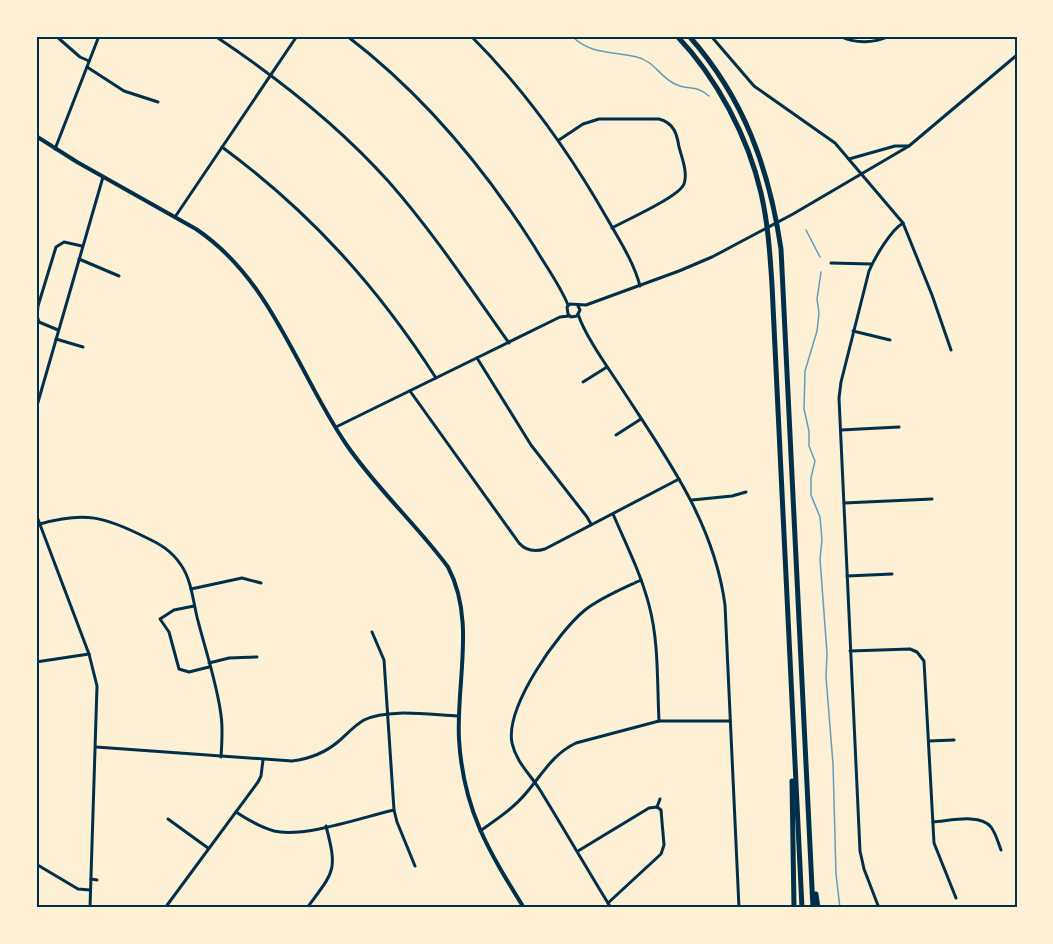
<svg xmlns="http://www.w3.org/2000/svg" width="1053" height="944" viewBox="0 0 1053 944" font-family="'Fira Sans Condensed',sans-serif">
	<style>
		.lines { fill: none; stroke-linecap: round; stroke-linejoin: round }
		.stream { stroke: #669bbc; stroke-width: 1.5 }
		.minor { stroke: #003049; stroke-width: 3 }
		.tertiary { stroke: #003049; stroke-width: 3 }
		.secondary { stroke: #003049; stroke-width: 4 }
		.motorway { stroke: #003049; stroke-width: 5 }
		.neatline { fill: none; stroke: #003049; stroke-width: 2 }
	</style>
	<rect width="100%" height="100%" fill="#fdf0d5"/>
	<g class="lines">
		<g class="stream">
			<path d="M 572,36 C 590,55 614,51 637,57 C 654,61 660,77 675,84 C 689,91 695,84 709,96"/>
			<polyline points="806,230 820,257"/>
			<polyline points="821,272 817,299 819,313 817,331 805,371 804,409 809,431 809,446 815,461 811,478 811,495 820,517 822,540 820,559 827,653 826,677 833,764 836,874 840,908"/>
		</g>
		<g class="minor">
			<polyline points="56,36 80,57 89,61"/>
			<path d="M 215,36 C 278,78 338,125 389,182 C 433,232 470,288 509,343"/>
			<path d="M 347,36 C 423,94 483,166 534,246 C 545,265 560,285 568,305"/>
			<path d="M 471,36 C 526,91 570,153 608,220 C 620,241 634,263 640,286"/>
			<polyline points="711,36 754,86 835,143 903,223 932,295 951,350"/>
			<path d="M 839,36 C 856,44 872,44 890,36"/>
			<polyline points="87,67 124,91 158,102"/>
			<path d="M 559,140 L 583,124 L 599,119 L 659,119 C 674,123 677,134 679,147 C 682,158 688,173 684,184 C 679,197 626,220 612,228"/>
			<path d="M 222,147 C 310,212 377,286 436,378"/>
			<polyline points="55,149 99,36"/>
			<polyline points="849,159 895,146 909,146"/>
			<polyline points="175,217 297,36"/>
			<polyline points="79,259 119,276"/>
			<polyline points="831,263 871,264"/>
			<path d="M 578,314 C 585,336 609,369 622,389 C 666,457 714,522 725,605 L 739,908"/>
			<polyline points="58,330 39,322 37,316 38,306 56,247 64,242 82,246"/>
			<polyline points="853,331 890,340"/>
			<polyline points="56,339 83,347"/>
			<polyline points="477,358 531,445 587,517 591,524"/>
			<polyline points="583,382 607,367"/>
			<path d="M 410,391 L 519,543 C 526,551 535,552 545,549 L 679,479"/>
			<polyline points="36,409 103,177"/>
			<polyline points="841,430 899,427"/>
			<polyline points="616,435 641,419"/>
			<polyline points="692,500 732,496 746,492"/>
			<polyline points="844,503 932,499"/>
			<polyline points="36,514 89,654 97,686 90,908"/>
			<path d="M 613,514 C 626,544 641,574 649,605 C 659,642 657,683 659,721"/>
			<path d="M 40,524 C 85,511 105,517 145,537 C 160,544 172,551 181,565 C 191,579 193,600 197,617 C 205,649 217,683 221,715 C 223,729 222,743 221,757"/>
			<polyline points="847,576 892,574"/>
			<polyline points="191,589 242,578 261,583"/>
			<polyline points="194,606 174,610 160,619 169,632 179,669 189,672 209,667"/>
			<polyline points="372,632 384,660 394,810 397,822 415,866"/>
			<polyline points="850,651 910,649 917,652 924,661 934,843 956,898"/>
			<polyline points="36,662 89,654"/>
			<polyline points="209,663 229,658 257,657"/>
			<polyline points="929,741 954,740"/>
			<path d="M 96,747 L 292,761 C 309,759 325,753 339,741 C 347,734 355,725 364,720 C 388,708 432,715 458,716"/>
			<polyline points="657,807 660,799"/>
			<path d="M 236,812 C 248,820 260,827 274,831 C 305,838 363,817 394,810"/>
			<polyline points="168,819 208,848"/>
			<path d="M 933,822 C 949,821 980,813 991,827 C 996,834 998,842 1001,850"/>
			<path d="M 480,831 C 497,819 514,808 527,792 C 543,773 553,754 576,743 L 659,721 L 730,721"/>
			<polyline points="578,851 649,808 657,807 661,810 664,845 661,854 608,903"/>
			<polyline points="36,864 78,889 90,890"/>
			<polyline points="91,879 97,880"/>
			<polyline points="165,908 258,782 261,776 263,760"/>
			<path d="M 307,908 C 334,871 338,872 326,826"/>
			<path d="M 611,908 C 587,869 564,829 540,790 C 530,774 516,762 512,743 C 505,707 558,632 585,610 C 602,597 622,589 641,580"/>
			<path d="M 879,908 L 864,869 L 860,851 L 839,398 L 841,382 L 869,271 C 875,257 891,230 903,223"/>
		</g>
		<g class="tertiary">
			<polyline points="578,306 580,310 577,316 571,317 568,314 567,307 570,304 586,305 679,271 712,257 793,214 909,146 1017,55"/>
			<polyline points="336,427 560,317 569,316"/>
		</g>
		<path class="secondary" d="M 36,136 L 77,162 L 196,229 C 272,280 297,372 346,444 C 376,488 417,525 448,567 C 476,620 456,682 459,739 C 463,809 488,850 524,908"/>
		<g class="motorway">
			<path d="M 677,36 C 717,78 748,137 761,193 C 768,223 770,254 772,285 L 802,908"/>
			<path d="M 689,36 C 744,98 769,168 781,249 L 813,908"/>
			<polyline points="792,781 794,908"/>
			<polyline points="816,894 818,908"/>
		</g>
	</g>
	<rect width="1053" height="944" fill="none" stroke="#fdf0d5" stroke-width="75"/>
	<rect x="38" y="38" width="978" height="868" class="neatline"/>
</svg>
